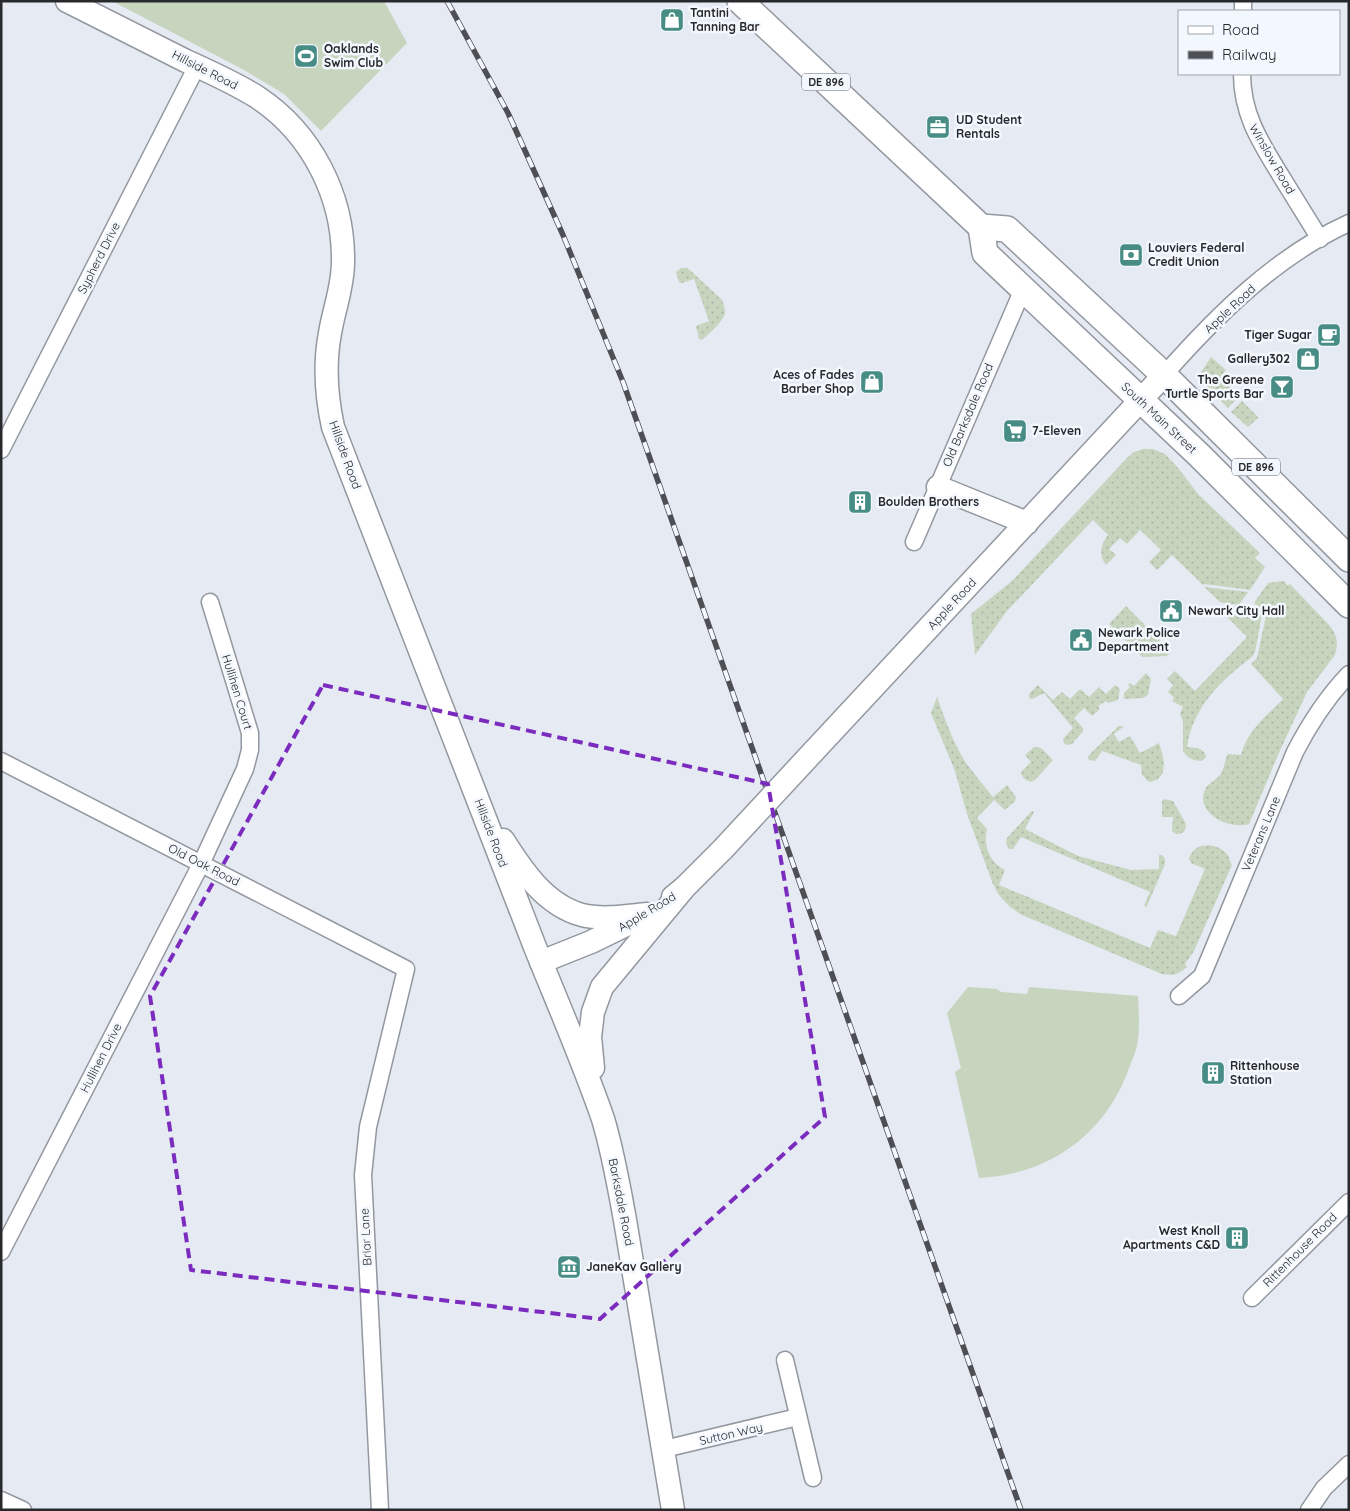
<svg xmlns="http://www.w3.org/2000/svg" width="1350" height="1511" viewBox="0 0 1350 1511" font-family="Quicksand,sans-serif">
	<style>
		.grass { fill: url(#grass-dots) }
		.pitch { fill: #c7d5bf }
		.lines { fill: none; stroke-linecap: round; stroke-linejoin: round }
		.street-casing { stroke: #9398a0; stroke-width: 19 }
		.secondary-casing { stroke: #9398a0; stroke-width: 25 }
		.primary-casing { stroke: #9398a0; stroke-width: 28 }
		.street { stroke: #fff; stroke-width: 16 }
		.secondary { stroke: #fff; stroke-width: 22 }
		.primary { stroke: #fff; stroke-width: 25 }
		.rail-casing { stroke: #4d4f54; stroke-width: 5.5 }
		.rail { stroke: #f3f7fe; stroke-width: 4; stroke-dasharray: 11; stroke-linecap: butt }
		.secondary-bridge-casing { stroke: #9398a0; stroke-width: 25; stroke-linecap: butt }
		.secondary-bridge { stroke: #fff; stroke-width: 22 }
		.marked { fill: none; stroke: #7b2cbf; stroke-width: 4; stroke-dasharray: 10 6; stroke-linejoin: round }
		.labels { text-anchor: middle; stroke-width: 5; stroke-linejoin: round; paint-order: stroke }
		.shield { fill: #f3f7fe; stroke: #64676b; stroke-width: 1 }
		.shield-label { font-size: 11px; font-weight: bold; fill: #27292c }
		.poi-label { font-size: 12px; font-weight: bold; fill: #27292c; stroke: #f3f7fe; text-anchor: start }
		.street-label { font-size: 12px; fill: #27292c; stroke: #f3f7fe }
	</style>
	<defs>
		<pattern id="grass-dots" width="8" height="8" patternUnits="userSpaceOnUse" patternTransform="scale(1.25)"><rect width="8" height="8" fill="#c7d5bf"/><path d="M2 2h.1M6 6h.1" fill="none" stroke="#abb7a4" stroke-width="1.8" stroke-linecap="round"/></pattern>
	</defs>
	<rect width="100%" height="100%" fill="#e5eaf3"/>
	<g class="grass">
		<path d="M 681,268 L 687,268 L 691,271 L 722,300 C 724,305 726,311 724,316 C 721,323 708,335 702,340 L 699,339 L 696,326 L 709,321 L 694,279 L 682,283 L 679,282 L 676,272 Z"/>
		<polygon points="1211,357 1226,370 1220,377 1240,395 1228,408 1202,381 1201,372"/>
		<polygon points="1242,401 1258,417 1258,418 1248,427 1231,412"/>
		<path d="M 1143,449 L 1153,449 L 1165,454 L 1179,469 L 1198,494 L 1260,553 L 1255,558 L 1265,567 L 1250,590 L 1204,584 L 1203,585 L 1172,555 L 1157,570 L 1149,562 L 1161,550 L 1140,530 L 1127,544 L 1120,538 L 1109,549 L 1116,555 L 1106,565 C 1098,555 1101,544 1108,535 L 1093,520 L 1007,611 L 975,655 L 971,614 L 1012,581 L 1128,457 L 1134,452 Z"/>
		<path d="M 1284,581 L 1288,586 L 1290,584 L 1330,626 C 1338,636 1338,644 1335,655 L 1307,692 L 1278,755 L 1249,824 C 1231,830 1197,815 1204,792 C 1206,784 1215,781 1220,775 C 1225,769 1224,760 1228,754 L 1241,755 C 1247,731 1265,717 1283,699 L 1251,664 L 1257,658 L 1266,616 L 1265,611 L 1254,603 L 1268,583 Z"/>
		<polygon points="1204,587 1248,592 1239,605 1220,602"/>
		<polygon points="1126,606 1171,652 1167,656 1142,657 1109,624"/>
		<path d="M 1257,610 L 1260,610 L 1262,615 L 1255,652 L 1252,657 C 1221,680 1193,707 1187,747 C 1195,748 1204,747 1206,757 L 1202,761 C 1194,761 1187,758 1183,751 L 1183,721 L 1180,714 L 1183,707 L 1172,701 L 1174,698 L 1168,692 L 1173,685 L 1167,679 L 1175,671 L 1195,691 L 1247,637 L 1226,616 Z"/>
		<polygon points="1146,673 1151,679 1148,695 1143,698 1124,699 1124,693 1130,687 1128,685 1130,683 1134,686"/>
		<polygon points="1038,685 1053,700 1062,692 1070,699 1080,689 1089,697 1099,687 1106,694 1115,685 1120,689 1118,700 1108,703 1106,701 1098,706 1100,709 1092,716 1084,708 1074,718 1083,728 1083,731 1072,744 1067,745 1064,743 1063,739 1073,728 1044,693 1032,699 1029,698 1029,694"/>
		<path d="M 937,697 C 945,719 953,743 966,763 C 975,775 984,786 993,797 L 1007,785 L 1016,797 L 1015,801 L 1005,810 L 994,800 L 977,818 L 987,829 C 983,845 989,862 1005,870 L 999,885 L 1150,948 L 1158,930 L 1176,936 L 1205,869 L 1191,863 L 1189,859 C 1194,840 1220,842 1229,857 C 1229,858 1231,864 1232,865 L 1194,951 L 1185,964 L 1187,967 C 1177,975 1175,976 1162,974 L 1020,914 L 1010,907 L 999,895 L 993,884 L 967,814 L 955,771 L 931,713 Z"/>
		<path d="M 1119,726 L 1123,726 L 1123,727 L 1114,734 L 1119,742 L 1130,736 L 1140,753 L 1159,743 C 1164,757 1170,780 1149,782 L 1142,775 L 1141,765 L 1102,751 L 1095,761 L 1089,760 L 1088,757 L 1090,754 Z"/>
		<polygon points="1034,747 1041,748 1053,760 1035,780 1031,782 1024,779 1021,773 1022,771 1031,762 1025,755"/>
		<path d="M 1164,799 L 1173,801 L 1185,822 C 1188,829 1183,835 1176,834 L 1172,831 L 1173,817 L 1162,817 L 1162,801 Z"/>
		<polygon points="1032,811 1034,812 1025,829 1078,856 1131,870 1159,869 1159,855 1162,855 1165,859 1165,864 1147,906 1146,907 1144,906 1150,892 1021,837 1013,849 1009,849 1006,844 1007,838"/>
	</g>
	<g class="pitch">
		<polygon points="112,1 384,1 407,43 321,131 284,94 244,70"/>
		<path d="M 968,987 L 997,989 L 1001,992 L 1027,994 L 1029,987 L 1138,996 C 1139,1013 1140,1030 1137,1046 C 1135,1053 1132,1061 1129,1068 C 1106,1134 1049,1175 979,1178 L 955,1072 L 961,1068 L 947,1013 Z"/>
	</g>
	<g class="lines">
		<defs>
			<g id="street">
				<polyline points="1243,11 1243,1"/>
				<path d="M 1242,74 C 1242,115 1261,143 1281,176 C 1294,197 1307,218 1320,239"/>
				<path d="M 1164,375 C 1216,316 1276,256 1349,223"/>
				<polyline points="1,450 197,66"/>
				<polyline points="914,542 1023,289"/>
				<polyline points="1,761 406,969 368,1127 363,1175 380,1510"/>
				<path d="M 1179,996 L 1202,976 L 1295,752 C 1310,723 1326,698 1349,674"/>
				<polyline points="1,1252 201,864 245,769 250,750 250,733 210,602"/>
				<polyline points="1252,1298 1349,1202"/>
				<polyline points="785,1360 813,1478"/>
				<polyline points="664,1449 798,1417"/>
				<polyline points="1,1500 23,1510"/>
				<polyline points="1309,1510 1324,1488 1349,1464"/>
			</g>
			<g id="secondary">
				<path d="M 67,1 C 107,21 147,41 186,61 C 210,72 235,83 257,97 C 312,133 344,197 343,262 C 343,287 334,309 330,333 C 324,365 326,395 333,427 L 535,947 C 558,1004 583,1061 603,1119 C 613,1152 619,1187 625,1220 L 673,1510"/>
				<polyline points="938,487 1027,523"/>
				<polyline points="813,752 1164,375"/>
				<path d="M 503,840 C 522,870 545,905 582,915 C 603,920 626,916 647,914"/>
				<polyline points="673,897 684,888 723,849"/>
				<polyline points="541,962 591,942 638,919"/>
				<polyline points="593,1068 590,1037 593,1012 602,987 684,888"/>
			</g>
			<g id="primary">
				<polyline points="740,1 981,227 1007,229 1164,375 1349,559"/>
				<polyline points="981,227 985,253 1199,455 1349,605"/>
			</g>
		</defs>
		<use href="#street" class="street-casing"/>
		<use href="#secondary" class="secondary-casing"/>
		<use href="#primary" class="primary-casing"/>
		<use href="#street" class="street"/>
		<use href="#secondary" class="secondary"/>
		<use href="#primary" class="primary"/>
		<defs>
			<polyline id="rail" points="447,1 508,113 563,235 623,382 1021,1510"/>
		</defs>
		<use href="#rail" class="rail-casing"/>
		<use href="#rail" class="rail"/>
		<defs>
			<polyline id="secondary-bridge" points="723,849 813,752"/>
		</defs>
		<use href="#secondary-bridge" class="secondary-bridge-casing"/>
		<use href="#secondary-bridge" class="secondary-bridge"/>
	</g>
	<path class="marked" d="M 323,685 L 768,784 L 825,1117 L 600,1319 L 191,1270 L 150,996 Z"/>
	<defs>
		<symbol id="shop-square" viewBox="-11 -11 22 22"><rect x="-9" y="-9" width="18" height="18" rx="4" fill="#478d85" stroke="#f3f7fe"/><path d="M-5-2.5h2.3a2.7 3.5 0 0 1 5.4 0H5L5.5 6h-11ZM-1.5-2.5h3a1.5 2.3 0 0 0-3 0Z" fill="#fff"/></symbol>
		<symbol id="stadium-square" viewBox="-11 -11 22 22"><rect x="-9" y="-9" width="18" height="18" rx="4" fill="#478d85" stroke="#f3f7fe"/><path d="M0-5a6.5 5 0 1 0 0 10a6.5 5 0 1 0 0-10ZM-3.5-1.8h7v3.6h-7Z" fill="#fff"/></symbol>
		<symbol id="office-square" viewBox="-11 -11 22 22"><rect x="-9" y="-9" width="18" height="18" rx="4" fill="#478d85" stroke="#f3f7fe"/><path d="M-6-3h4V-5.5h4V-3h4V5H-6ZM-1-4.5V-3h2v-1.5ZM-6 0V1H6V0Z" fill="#fff"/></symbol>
		<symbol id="bank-square" viewBox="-11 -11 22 22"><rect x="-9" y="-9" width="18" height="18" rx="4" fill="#478d85" stroke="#f3f7fe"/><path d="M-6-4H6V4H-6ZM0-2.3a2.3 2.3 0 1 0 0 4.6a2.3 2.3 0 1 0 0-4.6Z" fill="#fff"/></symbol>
		<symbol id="cafe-square" viewBox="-11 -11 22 22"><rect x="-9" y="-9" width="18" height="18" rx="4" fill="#478d85" stroke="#f3f7fe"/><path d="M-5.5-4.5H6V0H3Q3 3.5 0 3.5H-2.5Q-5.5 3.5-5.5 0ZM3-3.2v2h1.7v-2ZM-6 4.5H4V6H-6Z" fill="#fff"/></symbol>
		<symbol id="bar-square" viewBox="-11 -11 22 22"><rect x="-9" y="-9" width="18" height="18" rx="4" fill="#478d85" stroke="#f3f7fe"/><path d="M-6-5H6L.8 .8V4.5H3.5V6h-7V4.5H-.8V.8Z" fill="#fff"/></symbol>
		<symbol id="supermarket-square" viewBox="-11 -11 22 22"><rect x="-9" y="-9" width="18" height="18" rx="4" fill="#478d85" stroke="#f3f7fe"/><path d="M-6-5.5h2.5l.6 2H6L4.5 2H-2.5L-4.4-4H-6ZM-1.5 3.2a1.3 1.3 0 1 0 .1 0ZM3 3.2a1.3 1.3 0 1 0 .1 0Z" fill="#fff"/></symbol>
		<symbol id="building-square" viewBox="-11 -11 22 22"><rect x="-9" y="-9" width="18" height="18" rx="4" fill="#478d85" stroke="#f3f7fe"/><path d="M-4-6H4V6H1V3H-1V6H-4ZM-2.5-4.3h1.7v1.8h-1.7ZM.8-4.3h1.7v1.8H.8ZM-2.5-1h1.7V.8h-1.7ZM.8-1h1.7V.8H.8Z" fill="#fff"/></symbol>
		<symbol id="civic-square" viewBox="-11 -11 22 22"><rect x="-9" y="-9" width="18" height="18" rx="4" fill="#478d85" stroke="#f3f7fe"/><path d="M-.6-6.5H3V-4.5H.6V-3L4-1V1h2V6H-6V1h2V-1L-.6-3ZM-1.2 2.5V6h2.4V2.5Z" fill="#fff"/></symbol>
		<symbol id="museum-square" viewBox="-11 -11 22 22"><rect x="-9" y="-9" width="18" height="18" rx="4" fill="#478d85" stroke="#f3f7fe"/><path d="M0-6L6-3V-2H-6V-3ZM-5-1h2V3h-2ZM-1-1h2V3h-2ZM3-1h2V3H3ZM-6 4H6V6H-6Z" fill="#fff"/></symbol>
	</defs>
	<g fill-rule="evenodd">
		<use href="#shop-square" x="658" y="6" width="28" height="28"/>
		<use href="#stadium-square" x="292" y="42" width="28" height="28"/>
		<use href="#office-square" x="924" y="113" width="28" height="28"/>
		<use href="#bank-square" x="1117" y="241" width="28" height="28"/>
		<use href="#cafe-square" x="1315" y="321" width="28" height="28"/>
		<use href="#shop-square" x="1294" y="345" width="28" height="28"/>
		<use href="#shop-square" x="858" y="368" width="28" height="28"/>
		<use href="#bar-square" x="1268" y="373" width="28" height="28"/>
		<use href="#supermarket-square" x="1001" y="417" width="28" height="28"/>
		<use href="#building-square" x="846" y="488" width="28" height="28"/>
		<use href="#civic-square" x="1157" y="597" width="28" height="28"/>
		<use href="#civic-square" x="1067" y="626" width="28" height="28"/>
		<use href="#building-square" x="1199" y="1059" width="28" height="28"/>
		<use href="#building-square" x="1223" y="1224" width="28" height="28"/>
		<use href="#museum-square" x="555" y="1253" width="28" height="28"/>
	</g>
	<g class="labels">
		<g class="shield">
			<rect x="802" y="73.5" width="48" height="17" rx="4"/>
			<rect x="1232" y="458.5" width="48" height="17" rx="4"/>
		</g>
		<g class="shield-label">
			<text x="826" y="86">DE 896</text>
			<text x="1256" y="471">DE 896</text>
		</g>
		<g class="poi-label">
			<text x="690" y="17">Tantini<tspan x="690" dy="14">Tanning Bar</tspan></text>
			<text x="324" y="53">Oaklands<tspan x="324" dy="14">Swim Club</tspan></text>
			<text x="956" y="124">UD Student<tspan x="956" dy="14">Rentals</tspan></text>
			<text x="1148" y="252">Louviers Federal<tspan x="1148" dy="14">Credit Union</tspan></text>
			<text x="1312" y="339" text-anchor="end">Tiger Sugar</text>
			<text x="1290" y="363" text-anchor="end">Gallery302</text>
			<text x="854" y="379" text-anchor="end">Aces of Fades<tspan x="854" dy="14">Barber Shop</tspan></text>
			<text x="1264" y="384" text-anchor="end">The Greene<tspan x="1264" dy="14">Turtle Sports Bar</tspan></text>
			<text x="1032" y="435">7-Eleven</text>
			<text x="878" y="506">Boulden Brothers</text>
			<text x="1188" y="615">Newark City Hall</text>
			<text x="1098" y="637">Newark Police<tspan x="1098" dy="14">Department</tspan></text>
			<text x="1230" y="1070">Rittenhouse<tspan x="1230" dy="14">Station</tspan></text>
			<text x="1220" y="1235" text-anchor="end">West Knoll<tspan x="1220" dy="14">Apartments C&amp;D</tspan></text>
			<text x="586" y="1271">JaneKav Gallery</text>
		</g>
		<g class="street-label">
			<text transform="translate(205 70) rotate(27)" y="4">Hillside Road</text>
			<text transform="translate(1272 159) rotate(60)" y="4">Winslow Road</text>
			<text transform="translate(99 258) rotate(-63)" y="4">Sypherd Drive</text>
			<text transform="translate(1230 309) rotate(-43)" y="4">Apple Road</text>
			<text transform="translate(968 415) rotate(-67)" y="4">Old Barksdale Road</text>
			<text transform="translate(1159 418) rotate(43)" y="4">South Main Street</text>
			<text transform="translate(345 455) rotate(70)" y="4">Hillside Road</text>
			<text transform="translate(952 604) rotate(-47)" y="4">Apple Road</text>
			<text transform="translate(237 692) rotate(73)" y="4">Hullihen Court</text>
			<text transform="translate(491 833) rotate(69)" y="4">Hillside Road</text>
			<text transform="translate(1261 834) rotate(-67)" y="4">Veterans Lane</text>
			<text transform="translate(204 865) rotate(27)" y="4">Old Oak Road</text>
			<text transform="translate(647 912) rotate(-31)" y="4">Apple Road</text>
			<text transform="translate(101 1058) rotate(-63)" y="4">Hullihen Drive</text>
			<text transform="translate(621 1202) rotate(79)" y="4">Barksdale Road</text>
			<text transform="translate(366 1237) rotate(-93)" y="4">Briar Lane</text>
			<text transform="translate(1300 1250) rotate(-45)" y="4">Rittenhouse Road</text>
			<text transform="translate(731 1434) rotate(-13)" y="4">Sutton Way</text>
		</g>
	</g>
	<rect width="1350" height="1511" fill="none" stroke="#27292c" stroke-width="5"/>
	<rect x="1178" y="10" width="162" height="65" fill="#f3f7fe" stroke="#a1a5aa"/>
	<rect x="1188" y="26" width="25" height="8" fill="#ffffff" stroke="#a1a5aa"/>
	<text x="1222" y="35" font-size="15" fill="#27292c">Road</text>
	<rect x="1188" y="51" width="25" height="8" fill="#4d4f54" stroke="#a1a5aa"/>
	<text x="1222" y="60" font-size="15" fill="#27292c">Railway</text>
</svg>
